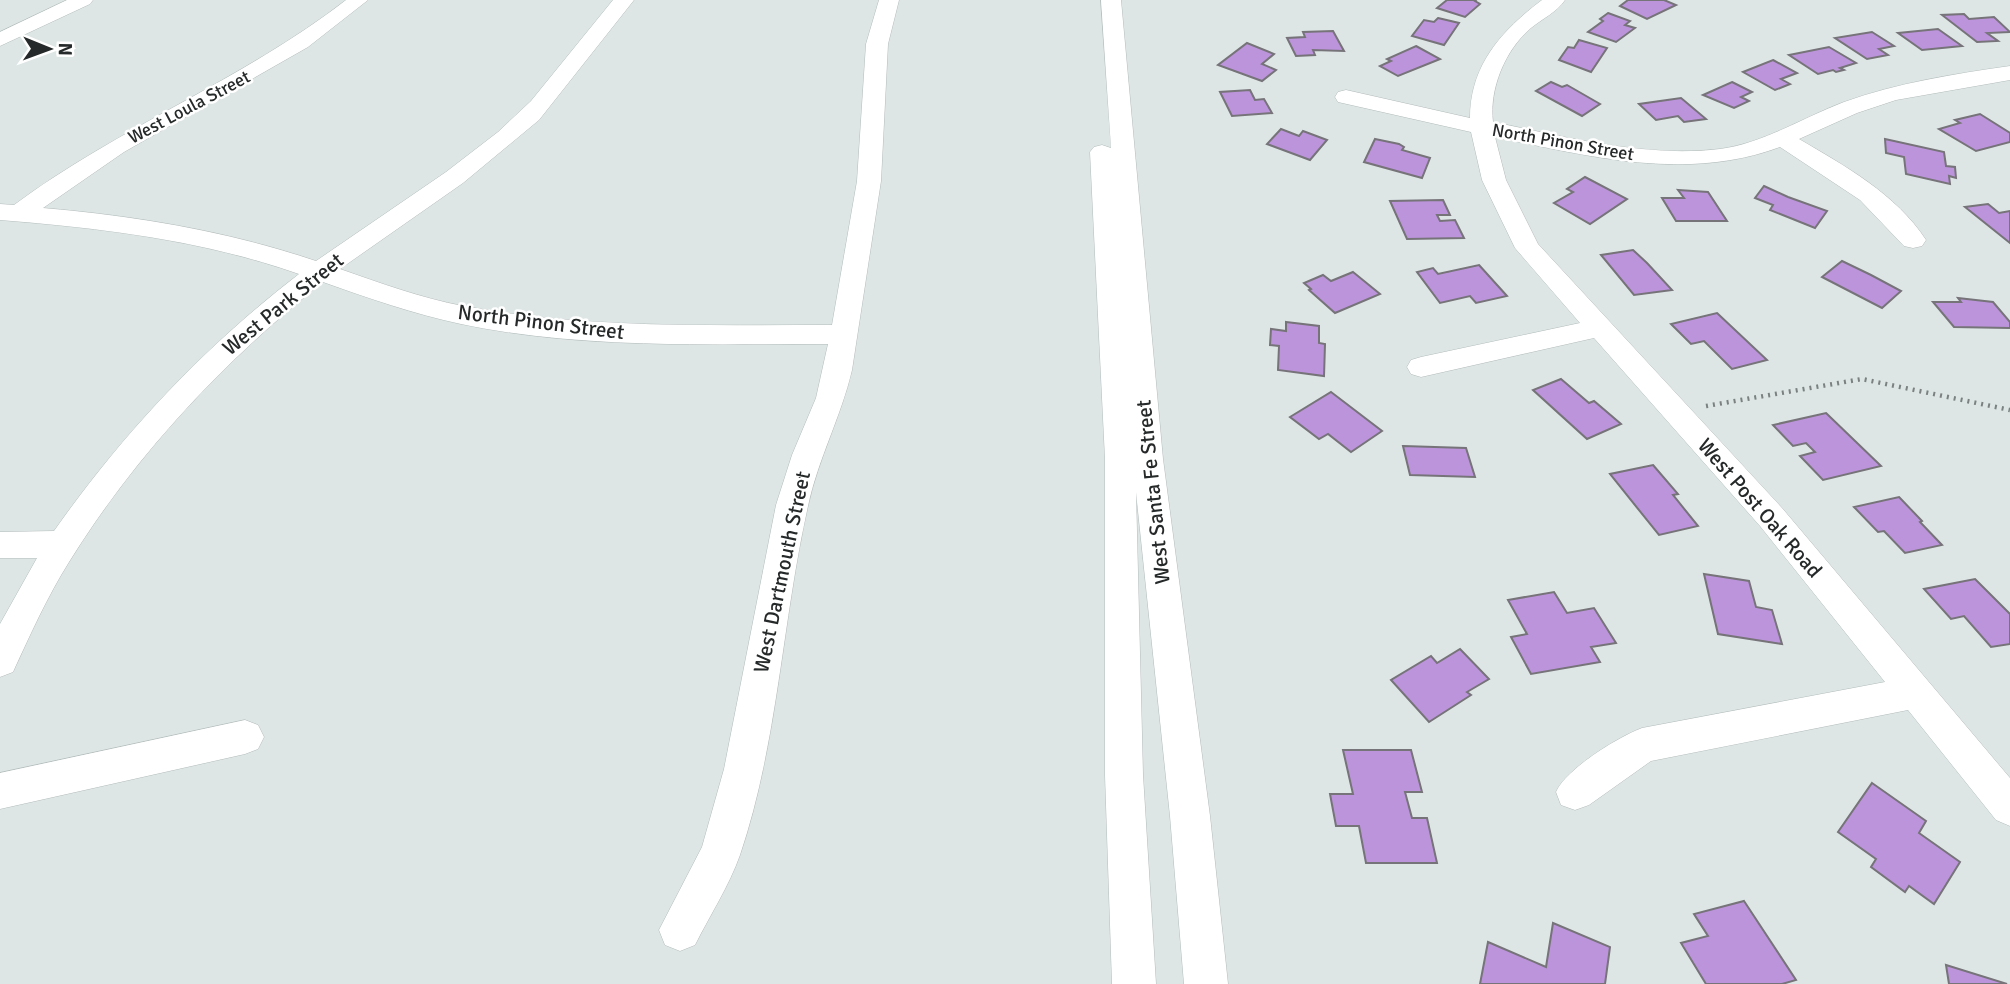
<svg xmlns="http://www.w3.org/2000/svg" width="2010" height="984" viewBox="0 0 2010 984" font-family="Signika,sans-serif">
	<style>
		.building { fill: #bc94dc; stroke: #767379; stroke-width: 2 }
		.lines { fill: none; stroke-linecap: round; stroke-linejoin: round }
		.minor-casing { stroke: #b3bcbb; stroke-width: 1 }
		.path { stroke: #7b8180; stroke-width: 4.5; stroke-dasharray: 2 5; stroke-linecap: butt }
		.minor { fill: #fff; fill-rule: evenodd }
		.labels { text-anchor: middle; stroke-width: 5; stroke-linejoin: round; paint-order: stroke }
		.far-street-label { font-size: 18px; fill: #262929; stroke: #fff }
		.street-label { font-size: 21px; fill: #262929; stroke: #fff }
	</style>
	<rect width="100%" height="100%" fill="#dde6e5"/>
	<g class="building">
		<polygon points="1447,0 1476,0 1475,1 1480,4 1465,17 1437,8"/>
		<polygon points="1628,0 1664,0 1676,5 1647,19 1620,6"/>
		<polygon points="1608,13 1630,21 1625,25 1635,28 1616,42 1588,32 1603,21 1600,19"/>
		<polygon points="1964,14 1969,19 1994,17 2010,32 1987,33 1998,41 1977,42 1942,15"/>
		<polygon points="1438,18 1459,23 1444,45 1412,36 1424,20 1434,22"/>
		<polygon points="1938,29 1962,46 1922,50 1898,33"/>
		<polygon points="1333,31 1344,51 1313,50 1315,55 1296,56 1287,38 1305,37 1303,32"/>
		<polygon points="1872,32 1894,46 1879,49 1888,55 1867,59 1835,38"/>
		<polygon points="1579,40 1607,48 1591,72 1559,60 1568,47 1574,48"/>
		<polygon points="1247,43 1274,54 1262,64 1276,70 1262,81 1218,65"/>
		<polygon points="1416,46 1440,59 1398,76 1380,66 1391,61 1387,59"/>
		<polygon points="1829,47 1856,63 1840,68 1844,70 1836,72 1833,70 1818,74 1789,55"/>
		<polygon points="1773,60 1797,73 1781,79 1790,84 1775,90 1743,72"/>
		<polygon points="1551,82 1562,87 1567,85 1600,104 1582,116 1536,91"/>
		<polygon points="1732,82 1752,92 1741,97 1749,101 1734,108 1703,95"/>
		<polygon points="1250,90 1255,100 1264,99 1272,113 1232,116 1220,92"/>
		<polygon points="1681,98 1706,119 1684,122 1678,116 1656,120 1639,104"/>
		<polygon points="1980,114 2010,133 2010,142 1976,151 1939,129 1960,123 1955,120"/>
		<polygon points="1281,129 1299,136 1303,131 1327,140 1310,160 1267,144"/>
		<polygon points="1375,139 1399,144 1404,147 1402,150 1430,158 1422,178 1364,162"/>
		<polygon points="1885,139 1944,152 1946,166 1955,167 1956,178 1949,176 1950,184 1906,174 1904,157 1886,153"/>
		<polygon points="1585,177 1627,199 1590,224 1554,203 1573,192 1567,189"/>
		<polygon points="1764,186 1788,197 1827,211 1815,228 1770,210 1773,205 1755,198"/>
		<polygon points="1678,190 1708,192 1727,221 1676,221 1662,198 1684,198"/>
		<polygon points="1443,200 1450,215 1437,215 1440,221 1455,220 1464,238 1407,239 1390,201"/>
		<polygon points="1988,204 1999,213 2010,211 2010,243 1965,207"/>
		<polygon points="1633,250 1647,263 1672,290 1634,295 1601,255"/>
		<polygon points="1842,261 1871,275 1901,291 1882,308 1822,277"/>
		<polygon points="1479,265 1507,296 1476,303 1470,296 1440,303 1417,272 1433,268 1438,274"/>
		<polygon points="1353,272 1380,294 1335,313 1309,290 1311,289 1304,283 1323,275 1331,281"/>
		<polygon points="1958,298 1993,302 2010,322 2010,328 1954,327 1933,302 1961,302"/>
		<polygon points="1717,313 1767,360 1732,369 1704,341 1691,344 1671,324"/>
		<polygon points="1286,322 1319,326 1319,343 1325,344 1324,376 1278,370 1279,346 1270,345 1271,329 1286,331"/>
		<polygon points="1561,379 1589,403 1594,401 1621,424 1587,439 1533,390"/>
		<polygon points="1331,392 1382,431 1351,452 1328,434 1319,439 1290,417"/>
		<polygon points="1826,413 1881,466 1823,480 1800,456 1815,452 1806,443 1793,446 1773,425"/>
		<polygon points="1403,446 1466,448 1475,477 1410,475"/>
		<polygon points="1653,465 1678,494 1673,495 1698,526 1659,535 1610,474"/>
		<polygon points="1899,497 1922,521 1920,522 1942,545 1905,553 1884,531 1878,532 1854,507"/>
		<polygon points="1704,574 1749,581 1756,607 1772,610 1782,644 1718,634"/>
		<polygon points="1975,579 2010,614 2010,644 1991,647 1964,616 1951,619 1924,589"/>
		<polygon points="1554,592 1567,613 1594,608 1616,643 1591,647 1600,662 1531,674 1511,637 1527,634 1508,600"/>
		<polygon points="1460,649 1489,679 1467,692 1471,695 1429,722 1391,680 1431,656 1437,663"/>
		<polygon points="1343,750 1411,750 1422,792 1405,792 1412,818 1427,818 1437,863 1366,863 1359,826 1336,826 1330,794 1353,794"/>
		<polygon points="1872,783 1926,821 1919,833 1960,862 1934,904 1909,886 1905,892 1871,867 1876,859 1838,832"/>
		<polygon points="1744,901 1796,980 1782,984 1706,984 1681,943 1708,936 1694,914"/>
		<polygon points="1553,923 1610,947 1605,984 1480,984 1488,942 1546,967"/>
		<polygon points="1946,965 2007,984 1949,984"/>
	</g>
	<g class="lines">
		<defs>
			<g id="minor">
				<polygon points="67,0 93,0 90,4 0,46 0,32"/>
				<path d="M 346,0 L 368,0 L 308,47 L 124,152 L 43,208 C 136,216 227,231 316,261 L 446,172 L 498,132 L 531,101 L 613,0 L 634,0 L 539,120 L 463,183 L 340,269 C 380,283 421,298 463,306 C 584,329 709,325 832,325 L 857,181 L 866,44 L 879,0 L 899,0 L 888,44 L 881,181 L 852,370 C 841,417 818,459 808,506 C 782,621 778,743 740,855 C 729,886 710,915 695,945 L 680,951 L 665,945 L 659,930 L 702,847 L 724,769 L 776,505 L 792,455 L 816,398 L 828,344 C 706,344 580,349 461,324 C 414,314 368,298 323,282 C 224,361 136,454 69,562 C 47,597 30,635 13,672 L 0,677 L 0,624 L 37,558 L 0,558 L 0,532 L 54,531 C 123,433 204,347 299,274 C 202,240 101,228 0,220 L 0,204 L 14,205 C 119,127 243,80 346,0 Z"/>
				<polygon points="1101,0 1121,0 1163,459 1210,816 1228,984 1184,984 1170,816 1136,492 1143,775 1156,984 1112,984 1105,775 1105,459 1090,152 1094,147 1102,145 1111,148"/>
				<path d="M 1542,0 L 1565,0 C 1557,12 1542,19 1531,28 C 1505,50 1489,89 1493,122 C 1566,137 1644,158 1720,149 C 1764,143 1802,118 1844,102 C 1897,83 1954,74 2010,66 L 2010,80 L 1896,100 L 1857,113 L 1799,139 C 1845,166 1896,194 1926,240 L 1922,246 L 1913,248 L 1904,246 L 1860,200 L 1780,147 C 1686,182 1589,156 1495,137 L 1506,180 L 1538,244 L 1782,508 L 2010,778 L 2010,826 L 1996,820 L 1908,710 L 1651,761 L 1589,805 L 1575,810 L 1561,805 L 1556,792 C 1566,769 1618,737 1642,728 L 1885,682 L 1760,526 L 1594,338 L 1421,377 L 1411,374 L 1407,367 L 1411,360 L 1421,357 L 1580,323 L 1515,248 L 1482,180 L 1471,132 L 1338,102 L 1335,97 L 1338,92 L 1346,90 L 1470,118 C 1470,65 1502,30 1542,0 Z"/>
				<polygon points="245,720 258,725 264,737 258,749 245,754 0,809 0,773"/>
			</g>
		</defs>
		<use href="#minor" class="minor-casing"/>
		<polyline class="path" points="1706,406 1862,379 2010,410"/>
		<use href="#minor" class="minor"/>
	</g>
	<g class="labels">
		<g class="far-street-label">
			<text transform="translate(189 107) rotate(-28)" y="6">West Loula Street</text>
			<text transform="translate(1563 142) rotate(10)" y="6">North Pinon Street</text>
		</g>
		<g class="street-label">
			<text transform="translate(283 304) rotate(-39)" y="7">West Park Street</text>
			<text transform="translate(541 322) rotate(7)" y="7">North Pinon Street</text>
			<text transform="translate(1153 492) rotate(-96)" y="7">West Santa Fe Street</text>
			<text transform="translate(1760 508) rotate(49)" y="7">West Post Oak Road</text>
			<text transform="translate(782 572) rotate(-78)" y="7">West Dartmouth Street</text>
		</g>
	</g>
	<g transform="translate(49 49) rotate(91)" stroke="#ffffff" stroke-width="5" paint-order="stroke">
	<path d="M0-5L12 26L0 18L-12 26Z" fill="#262929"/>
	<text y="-10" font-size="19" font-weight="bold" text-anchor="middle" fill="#262929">N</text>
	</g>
</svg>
